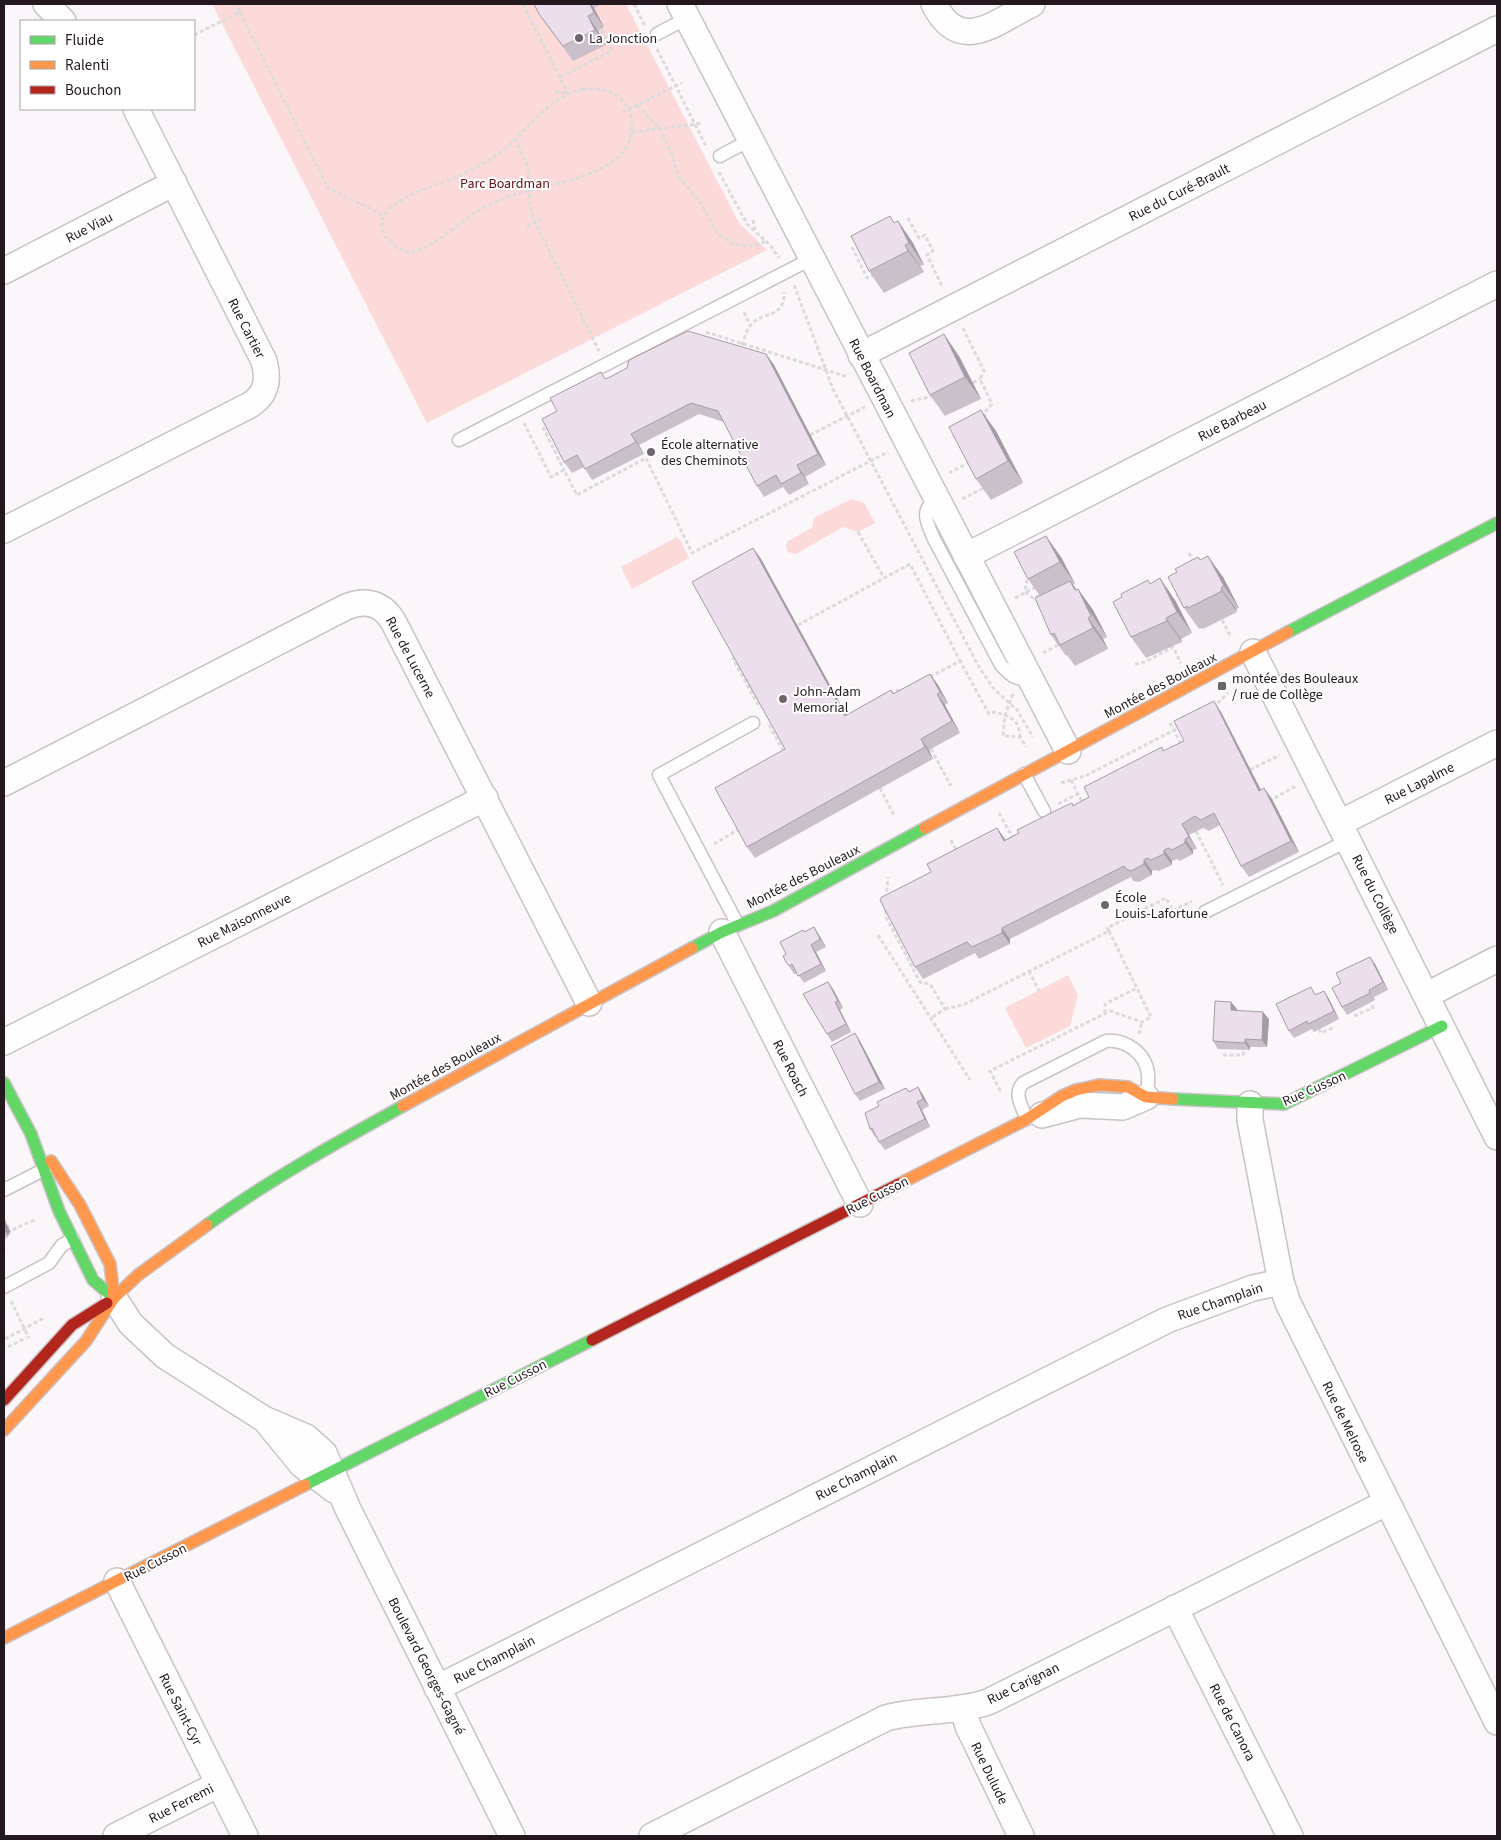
<svg xmlns="http://www.w3.org/2000/svg" width="1501" height="1840" viewBox="0 0 1501 1840" font-family="'Source Sans 3',sans-serif">
	<style>
		.green { fill: #fbdad9 }
		.lines { fill: none; stroke-linecap: round; stroke-linejoin: round }
		.lane-casing { stroke: #cac2c6; stroke-width: 15 }
		.street-casing { stroke: #cac2c6; stroke-width: 28 }
		.fast-casing { stroke: #cac2c6; stroke-width: 14 }
		.slow-casing { stroke: #cac2c6; stroke-width: 14 }
		.jam-casing { stroke: #cac2c6; stroke-width: 14 }
		.path { stroke: #dcdbdc; stroke-width: 3; stroke-dasharray: 4 2.5; stroke-linecap: butt }
		.lane { stroke: #fefefe; stroke-width: 12 }
		.street { stroke: #fefefe; stroke-width: 25 }
		.fast { stroke: #63d668; stroke-width: 11 }
		.slow { stroke: #ff974d; stroke-width: 11 }
		.jam { stroke: #b3261e; stroke-width: 11 }
		.wall { fill: #cac0ca }
		.shaded-wall { fill: #a49ca4 }
		.building { fill: #ebdfeb; stroke: #a49ca4 }
		.poi-dot { fill: #6f666b; stroke: #fff; stroke-width: 2 }
		.labels { text-anchor: middle; stroke-width: 4; stroke-linejoin: round; paint-order: stroke }
		.poi-label { font-size: 14px; fill: #24181f; stroke: #fff; text-anchor: start }
		.park-label { font-size: 14px; fill: #630e11; stroke: #fff }
		.street-label { font-size: 14px; fill: #24181f; stroke: #fff }
	</style>
	<rect width="100%" height="100%" fill="#fbf6f9"/>
	<g class="green">
		<polygon points="212,4 626,4 739,223 767,250 427,423"/>
		<polygon points="852,499 864,503 875,523 858,532 843,527 796,554 788,552 786,546 788,541 812,528 814,518"/>
		<polygon points="677,537 681,541 689,558 632,589 621,567"/>
		<polygon points="1068,975 1078,995 1070,1026 1026,1048 1005,1008"/>
	</g>
	<g class="lines">
		<defs>
			<g id="lane">
				<polyline points="657,34 687,18"/>
				<polyline points="720,156 750,140"/>
				<polyline points="459,440 811,259"/>
				<path d="M 937,500 C 919,509 927,523 934,539 L 1001,665 C 1009,674 1016,681 1029,678"/>
				<polyline points="1024,774 1044,811"/>
				<polyline points="1205,912 1349,840"/>
				<polyline points="738,925 659,775 753,723"/>
				<path d="M 1027,1119 C 1022,1107 1013,1094 1023,1083 L 1106,1041 C 1125,1039 1146,1053 1148,1074 C 1149,1081 1147,1090 1146,1097"/>
				<polyline points="4,1190 47,1168"/>
				<polyline points="4,1287 49,1263 62,1245 73,1239"/>
			</g>
			<g id="street">
				<polyline points="46,4 63,21"/>
				<polyline points="680,4 1068,751"/>
				<path d="M 934,4 C 960,55 994,23 1032,4"/>
				<polyline points="4,271 174,183"/>
				<polyline points="861,355 1497,29"/>
				<path d="M 4,530 L 250,405 C 267,394 269,380 264,361 L 136,109"/>
				<polyline points="966,556 1497,284"/>
				<polyline points="1253,652 1497,1137"/>
				<path d="M 4,783 L 346,607 C 366,599 382,603 393,621 L 589,1003"/>
				<polyline points="1340,823 1497,743"/>
				<polyline points="722,932 860,1204"/>
				<polyline points="1427,995 1497,959"/>
				<polyline points="4,1042 485,798"/>
				<polyline points="1250,1104 1250,1120 1281,1282 1288,1303 1497,1722"/>
				<polyline points="1042,1115 1080,1105 1123,1107 1146,1097"/>
				<polyline points="114,1298 131,1324 165,1356 264,1419 306,1437 324,1453 348,1509 512,1836"/>
				<polyline points="266,1421 302,1465 334,1490"/>
				<polyline points="117,1581 245,1836"/>
				<polyline points="1175,1608 1290,1836"/>
				<polyline points="437,1688 1167,1320 1253,1288 1281,1282"/>
				<polyline points="963,1709 968,1726 1021,1836"/>
				<polyline points="116,1836 219,1784"/>
				<path d="M 652,1836 L 886,1718 C 919,1709 955,1713 988,1702 L 1386,1503"/>
			</g>
			<g id="fast">
				<polyline points="1288,632 1497,523"/>
				<polyline points="692,948 722,932 773,911 925,828"/>
				<polyline points="4,1083 31,1134 59,1211 93,1280 114,1298"/>
				<polyline points="1173,1099 1284,1104 1442,1026"/>
				<path d="M 207,1225 C 269,1180 336,1143 403,1106"/>
				<polyline points="305,1485 592,1340"/>
			</g>
			<g id="slow">
				<polyline points="925,828 1288,632"/>
				<polyline points="403,1106 692,948"/>
				<polyline points="51,1161 80,1205 110,1264 114,1298"/>
				<polyline points="899,1184 1027,1119 1062,1096 1076,1090 1099,1085 1128,1087 1146,1097 1173,1099"/>
				<polyline points="4,1430 86,1341 114,1298 138,1275 207,1225"/>
				<polyline points="4,1638 305,1485"/>
			</g>
			<g id="jam">
				<polyline points="592,1340 899,1184"/>
				<polyline points="4,1400 72,1325 107,1303"/>
			</g>
		</defs>
		<use href="#lane" class="lane-casing"/>
		<use href="#street" class="street-casing"/>
		<use href="#fast" class="fast-casing"/>
		<use href="#slow" class="slow-casing"/>
		<use href="#jam" class="jam-casing"/>
		<g class="path">
			<polyline points="523,4 568,93"/>
			<polyline points="634,4 645,26"/>
			<polyline points="240,12 328,188 385,216"/>
			<polyline points="194,35 240,12 236,4"/>
			<polyline points="657,49 707,148"/>
			<polyline points="560,77 612,51 601,29"/>
			<path d="M 583,89 C 597,89 611,88 622,100 C 629,108 632,116 632,127 C 631,176 551,183 516,194 C 504,198 492,203 481,209 C 463,219 426,255 407,252 C 398,251 391,243 386,237 C 364,204 435,186 454,178 C 473,170 493,159 509,145 C 533,123 550,97 583,89 Z"/>
			<polyline points="555,92 568,93"/>
			<polyline points="637,105 660,129 670,150 679,178 699,200 717,233 733,244 746,246 756,245 766,241"/>
			<polyline points="622,112 682,83"/>
			<polyline points="632,132 703,123"/>
			<polyline points="515,139 528,166 530,206 535,222 599,351"/>
			<polyline points="719,172 747,224 770,245 779,258"/>
			<polyline points="908,218 919,238 925,235 933,251 927,255 943,288"/>
			<polyline points="753,220 755,230"/>
			<polyline points="527,227 544,218"/>
			<polyline points="852,247 867,278 875,275"/>
			<polyline points="794,285 833,389 979,667 994,689 1017,710 1033,737"/>
			<polyline points="744,312 750,325"/>
			<polyline points="963,328 984,371 980,379 992,404 984,413 985,417"/>
			<polyline points="706,332 848,377"/>
			<path d="M 742,345 C 744,339 746,331 750,326 C 762,310 785,320 784,292"/>
			<polyline points="973,383 980,379"/>
			<polyline points="911,401 934,396"/>
			<polyline points="524,423 551,477 564,470 577,495 646,458 692,553 888,452"/>
			<polyline points="543,427 564,470"/>
			<polyline points="810,435 865,407"/>
			<polyline points="949,473 970,462"/>
			<polyline points="962,499 984,488"/>
			<polyline points="858,532 884,578"/>
			<polyline points="1189,553 1194,562"/>
			<polyline points="1028,573 1025,592 1033,598 1040,595"/>
			<polyline points="1177,593 1179,600"/>
			<polyline points="1015,598 1036,587"/>
			<polyline points="1222,620 1231,637"/>
			<polyline points="798,625 910,564 960,661"/>
			<polyline points="1043,653 1060,644"/>
			<polyline points="736,658 733,659 760,708"/>
			<polyline points="1135,664 1145,662 1173,647 1181,663"/>
			<path d="M 930,677 L 960,661 L 989,714 L 994,712 C 1010,716 1019,719 1020,737"/>
			<polyline points="890,694 898,690 900,693"/>
			<polyline points="1013,694 1005,715 1003,736 1020,737 1026,747"/>
			<polyline points="1213,708 1228,693"/>
			<polyline points="1170,723 1182,746"/>
			<polyline points="769,725 784,752"/>
			<polyline points="931,749 951,786"/>
			<polyline points="1250,770 1280,755"/>
			<polyline points="1071,780 1083,804"/>
			<polyline points="1061,783 1085,776 1182,726"/>
			<polyline points="880,788 895,817"/>
			<polyline points="1269,801 1296,786"/>
			<polyline points="1058,804 1078,794"/>
			<polyline points="999,813 1014,840"/>
			<polyline points="1196,831 1223,885"/>
			<polyline points="951,840 957,852"/>
			<polyline points="714,844 739,829"/>
			<polyline points="886,898 888,877"/>
			<polyline points="885,904 886,917 920,982 930,984 945,1009 931,1018"/>
			<polyline points="1109,931 1107,928 1166,898 1173,911 1192,901"/>
			<polyline points="878,935 970,1080"/>
			<polyline points="1029,971 1039,991"/>
			<polyline points="945,1009 965,1004 1109,931 1151,1017 1142,1022 1110,1011 990,1071 1001,1092"/>
			<polyline points="1105,1013 1105,1004 1137,988"/>
			<polyline points="1354,1016 1373,1008 1371,1003"/>
			<polyline points="1319,1029 1321,1033 1335,1027"/>
			<polyline points="1139,1034 1142,1022"/>
			<polyline points="1223,1055 1243,1055 1244,1050"/>
			<polyline points="4,1219 10,1231"/>
			<polyline points="4,1238 8,1236 10,1231 36,1219"/>
			<polyline points="4,1247 4,1251"/>
			<polyline points="11,1301 29,1338"/>
			<polyline points="5,1339 44,1318"/>
			<polyline points="8,1347 26,1338"/>
		</g>
		<use href="#lane" class="lane"/>
		<use href="#street" class="street"/>
		<use href="#fast" class="fast"/>
		<use href="#slow" class="slow"/>
		<use href="#jam" class="jam"/>
	</g>
	<g class="wall">
		<polygon points="534,4 601,4 594,8 604,27 598,31 606,45 573,61 539,14"/>
		<polygon points="898,221 913,243 924,265 920,266 924,272 884,293 869,271 895,223"/>
		<polygon points="766,354 774,365 826,465 805,477 809,484 789,495 783,487 764,497 757,486 724,422 699,414 639,445 644,454 592,480 584,467 572,473 564,462 557,411 606,379"/>
		<polygon points="959,356 981,399 945,416 930,395"/>
		<polygon points="996,431 1023,483 991,500 976,479"/>
		<polygon points="753,548 761,559 846,715 894,694 930,674 938,685 948,703 945,705 960,733 929,750 933,759 755,858 747,847 785,749"/>
		<polygon points="1061,557 1075,584 1073,585 1076,590 1078,589 1093,610 1107,637 1103,639 1108,649 1075,666 1067,655 1066,656 1051,635 1040,596 1028,579"/>
		<polygon points="1201,560 1223,577 1239,608 1236,609 1237,612 1203,629 1202,628 1199,629 1184,608"/>
		<polygon points="1150,583 1175,600 1192,633 1181,639 1182,642 1146,658 1131,637"/>
		<polygon points="1221,712 1261,790 1264,788 1272,799 1299,852 1249,877 1241,866 1220,825 1209,831 1203,828 1189,835 1197,849 1193,850 1193,854 1180,861 1177,859 1172,861 1172,865 1159,871 1155,870 1152,871 1152,875 1139,882 1133,881 1131,877 1010,939 1010,944 979,959 975,953 923,979 915,967 1005,840 1089,797 1164,751 1184,741"/>
		<polygon points="814,927 819,935 826,947 816,952 826,971 804,983 797,973 794,974 789,966 786,954 804,932"/>
		<polygon points="1375,964 1388,990 1374,997 1375,1000 1347,1015 1342,1007"/>
		<polygon points="833,989 843,1008 840,1010 851,1032 832,1042 827,1034"/>
		<polygon points="1324,991 1329,999 1339,1019 1314,1032 1312,1029 1294,1038 1289,1031 1316,995"/>
		<polygon points="1231,1002 1237,1010 1269,1019 1267,1047 1250,1047 1250,1050 1218,1049 1213,1041"/>
		<polygon points="860,1041 885,1089 860,1101 855,1094"/>
		<polygon points="918,1087 923,1095 929,1106 922,1110 930,1127 885,1150 879,1142 876,1136 875,1137 870,1129 879,1106 906,1088 909,1092"/>
		<polygon points="4,1219 10,1231 8,1236 4,1238"/>
	</g>
	<g class="shaded-wall">
		<polygon points="590,4 591,4 594,8 604,27 594,13"/>
		<polygon points="588,16 598,31 606,45 595,30"/>
		<polygon points="898,221 913,243 924,265 909,243"/>
		<polygon points="905,245 920,266 924,272 908,251"/>
		<polygon points="944,334 959,356 981,399 965,377"/>
		<polygon points="766,354 774,365 826,465 818,454"/>
		<polygon points="981,410 996,431 1023,483 1008,461"/>
		<polygon points="631,434 639,445 644,454 636,442"/>
		<polygon points="797,465 805,477 809,484 801,473"/>
		<polygon points="1046,536 1061,557 1075,584 1060,562"/>
		<polygon points="753,548 761,559 853,727 845,716"/>
		<polygon points="1208,556 1223,577 1239,608 1224,586"/>
		<polygon points="1160,578 1175,600 1192,633 1177,612"/>
		<polygon points="1070,581 1084,600 1078,589 1093,610 1107,637 1075,590"/>
		<polygon points="1221,588 1236,609 1237,612 1222,591"/>
		<polygon points="1088,618 1103,639 1108,649 1093,628"/>
		<polygon points="1166,618 1181,639 1182,642 1167,621"/>
		<polygon points="930,674 938,685 948,703 940,692"/>
		<polygon points="937,694 945,705 960,733 952,721"/>
		<polygon points="1214,701 1221,712 1267,802 1259,791"/>
		<polygon points="921,739 929,750 933,759 925,747"/>
		<polygon points="1264,788 1272,799 1299,852 1291,841"/>
		<polygon points="1182,824 1189,835 1197,849 1189,837"/>
		<polygon points="997,828 1005,839 1011,852 1004,841"/>
		<polygon points="1185,839 1193,850 1193,854 1185,843"/>
		<polygon points="1164,850 1172,861 1172,865 1164,854"/>
		<polygon points="1144,860 1152,871 1152,875 1144,864"/>
		<polygon points="814,927 819,935 826,947 820,939"/>
		<polygon points="1002,928 1010,939 1010,944 1002,933"/>
		<polygon points="811,945 816,952 826,971 821,964"/>
		<polygon points="1370,957 1375,964 1388,990 1383,982"/>
		<polygon points="828,982 833,989 843,1008 838,1001"/>
		<polygon points="1324,991 1329,999 1339,1019 1334,1011"/>
		<polygon points="835,1002 840,1010 851,1032 846,1024"/>
		<polygon points="1231,1002 1237,1009 1236,1018 1231,1010"/>
		<polygon points="1263,1012 1269,1019 1267,1047 1262,1040"/>
		<polygon points="855,1033 860,1041 885,1089 879,1082"/>
		<polygon points="1245,1039 1250,1047 1250,1050 1245,1043"/>
		<polygon points="918,1087 923,1095 929,1106 923,1099"/>
		<polygon points="917,1102 922,1110 930,1127 925,1119"/>
		<polygon points="4,1219 10,1231 8,1236 4,1229"/>
	</g>
	<g class="building">
		<polygon points="534,4 590,4 594,13 588,16 595,30 563,46 539,14"/>
		<polygon points="890,216 894,223 898,221 909,243 905,245 908,251 869,271 851,236"/>
		<polygon points="688,331 766,354 818,454 797,465 801,473 781,484 776,475 757,486 718,411 691,403 631,434 636,442 585,469 577,455 564,462 542,419 557,411 550,398 601,372 605,379 608,378 627,368 629,360"/>
		<polygon points="944,334 965,377 930,395 909,353"/>
		<polygon points="981,410 1008,461 976,479 949,427"/>
		<polygon points="1046,536 1060,562 1028,579 1014,552"/>
		<polygon points="753,548 845,716 891,690 893,694 930,674 940,692 937,694 952,721 921,739 925,747 747,847 715,788 785,749 692,582"/>
		<polygon points="1208,556 1224,586 1221,588 1222,591 1188,608 1187,606 1184,608 1168,577 1177,572 1175,569 1198,557 1200,560"/>
		<polygon points="1160,578 1177,612 1166,618 1167,621 1131,637 1113,602 1122,597 1121,594 1148,580 1150,584"/>
		<polygon points="1070,581 1075,590 1078,589 1091,616 1088,618 1093,628 1060,645 1054,633 1051,635 1035,598"/>
		<polygon points="1214,701 1259,791 1264,788 1291,841 1241,866 1214,813 1201,820 1195,816 1182,824 1189,837 1185,839 1185,843 1172,850 1169,848 1164,850 1164,854 1151,860 1147,858 1144,860 1144,864 1131,871 1126,869 1124,866 1002,928 1002,933 972,947 967,942 915,967 880,900 882,897 931,872 927,864 997,828 1004,841 1019,833 1017,830 1065,806 1072,803 1073,806 1089,797 1084,787 1162,747 1163,751 1184,741 1174,721"/>
		<polygon points="814,927 820,939 811,945 821,964 798,976 792,964 789,966 786,962 783,956 786,954 780,942 803,930 804,932"/>
		<polygon points="1370,957 1383,982 1369,990 1370,993 1342,1007 1332,988 1341,983 1336,973"/>
		<polygon points="828,982 838,1001 835,1002 846,1024 827,1034 803,994"/>
		<polygon points="1311,987 1315,995 1324,991 1334,1011 1308,1024 1307,1021 1289,1031 1276,1004"/>
		<polygon points="1215,1001 1231,1002 1231,1010 1263,1012 1262,1040 1245,1039 1245,1043 1213,1041"/>
		<polygon points="855,1033 879,1082 855,1094 831,1046"/>
		<polygon points="918,1087 923,1099 917,1102 925,1119 879,1142 872,1128 870,1129 865,1113 879,1106 877,1102 906,1088 909,1092"/>
	</g>
	<g class="poi-dot">
		<circle cx="579" cy="38" r="5"/>
		<circle cx="651" cy="452" r="5"/>
		<rect x="1217" y="681" width="10" height="10" rx="2.5"/>
		<circle cx="783" cy="699" r="5"/>
		<circle cx="1105" cy="905" r="5"/>
	</g>
	<g class="labels">
		<g class="poi-label">
			<text x="589" y="43">La Jonction</text>
			<text x="661" y="449">École alternative<tspan x="661" dy="16">des Cheminots</tspan></text>
			<text x="1232" y="683">montée des Bouleaux<tspan x="1232" dy="16">/ rue de Collège</tspan></text>
			<text x="793" y="696">John-Adam<tspan x="793" dy="16">Memorial</tspan></text>
			<text x="1115" y="902">École<tspan x="1115" dy="16">Louis-Lafortune</tspan></text>
		</g>
		<g class="park-label">
			<text x="505" y="188">Parc Boardman</text>
		</g>
		<g class="street-label">
			<text transform="translate(1179 192) rotate(-27)" y="5">Rue du Curé-Brault</text>
			<text transform="translate(89 227) rotate(-27)" y="5">Rue Viau</text>
			<text transform="translate(247 328) rotate(63)" y="5">Rue Cartier</text>
			<text transform="translate(873 378) rotate(63)" y="5">Rue Boardman</text>
			<text transform="translate(1232 420) rotate(-27)" y="5">Rue Barbeau</text>
			<text transform="translate(411 657) rotate(62)" y="5">Rue de Lucerne</text>
			<text transform="translate(1160 685) rotate(-28)" y="5">Montée des Bouleaux</text>
			<text transform="translate(1419 783) rotate(-27)" y="5">Rue Lapalme</text>
			<text transform="translate(803 876) rotate(-27)" y="5">Montée des Bouleaux</text>
			<text transform="translate(1376 894) rotate(63)" y="5">Rue du Collège</text>
			<text transform="translate(244 920) rotate(-27)" y="5">Rue Maisonneuve</text>
			<text transform="translate(445 1066) rotate(-29)" y="5">Montée des Bouleaux</text>
			<text transform="translate(791 1068) rotate(63)" y="5">Rue Roach</text>
			<text transform="translate(1314 1088) rotate(-24)" y="5">Rue Cusson</text>
			<text transform="translate(877 1195) rotate(-27)" y="5">Rue Cusson</text>
			<text transform="translate(1220 1301) rotate(-19)" y="5">Rue Champlain</text>
			<text transform="translate(515 1378) rotate(-27)" y="5">Rue Cusson</text>
			<text transform="translate(1346 1422) rotate(64)" y="5">Rue de Melrose</text>
			<text transform="translate(856 1476) rotate(-27)" y="5">Rue Champlain</text>
			<text transform="translate(155 1562) rotate(-27)" y="5">Rue Cusson</text>
			<text transform="translate(494 1659) rotate(-27)" y="5">Rue Champlain</text>
			<text transform="translate(427 1666) rotate(63)" y="5">Boulevard Georges-Gagné</text>
			<text transform="translate(1023 1683) rotate(-26)" y="5">Rue Carignan</text>
			<text transform="translate(181 1709) rotate(63)" y="5">Rue Saint-Cyr</text>
			<text transform="translate(1233 1722) rotate(63)" y="5">Rue de Canora</text>
			<text transform="translate(990 1773) rotate(64)" y="5">Rue Dulude</text>
			<text transform="translate(181 1803) rotate(-27)" y="5">Rue Ferremi</text>
		</g>
	</g>
	<rect width="1501" height="1840" fill="none" stroke="#24181f" stroke-width="10"/>
	<rect x="20" y="20" width="175" height="90" fill="#ffffff" stroke="#a7a3a5"/>
	<rect x="30" y="36" width="25" height="8" fill="#63d668" stroke="#a7a3a5"/>
	<text x="65" y="45" font-size="15" fill="#24181f">Fluide</text>
	<rect x="30" y="61" width="25" height="8" fill="#ff974d" stroke="#a7a3a5"/>
	<text x="65" y="70" font-size="15" fill="#24181f">Ralenti</text>
	<rect x="30" y="86" width="25" height="8" fill="#b3261e" stroke="#a7a3a5"/>
	<text x="65" y="95" font-size="15" fill="#24181f">Bouchon</text>
</svg>
